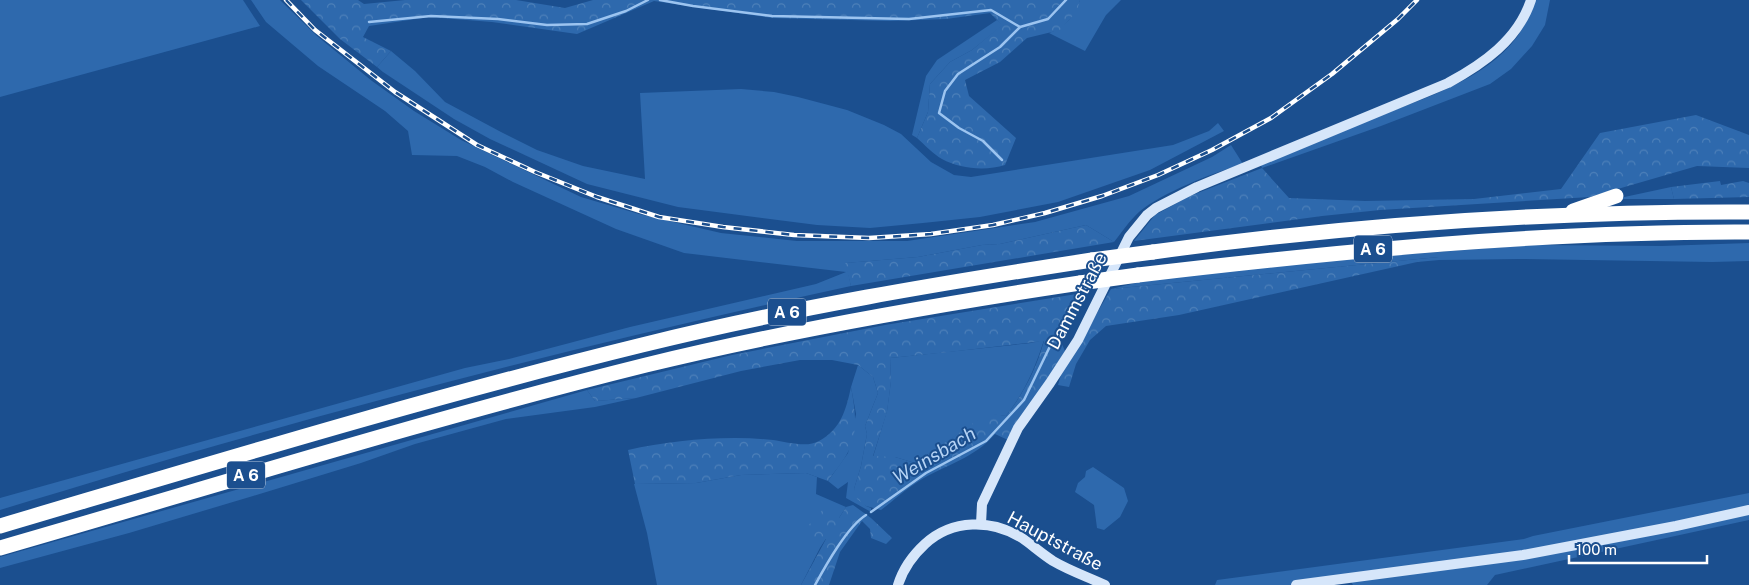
<svg xmlns="http://www.w3.org/2000/svg" width="1749" height="585" viewBox="0 0 1749 585" font-family="'Public Sans',sans-serif">
	<style>
		.green { fill: #2e69ad }
		.forest { fill: url(#forest-crowns); fill-rule: evenodd }
		.lines { fill: none; stroke-linecap: round; stroke-linejoin: round }
		.stream { stroke: #9cc4f0; stroke-width: 2.5 }
		.secondary { stroke: #d6e6fa; stroke-width: 10 }
		.highway { stroke: #fff; stroke-width: 15 }
		.rail-casing { stroke: #fff; stroke-width: 4.5 }
		.rail { stroke: #1b4f8f; stroke-width: 2.5; stroke-dasharray: 8; stroke-linecap: butt }
		.highway-bridge { stroke: #fff; stroke-width: 15 }
		.labels { text-anchor: middle; stroke-width: 4; stroke-linejoin: round; paint-order: stroke }
		.shield { fill: #1b4f8f; stroke: #bbcadd; stroke-width: 1 }
		.shield-label { font-size: 16px; font-weight: bold; fill: #fff }
		.street-label { font-size: 18px; fill: #fff; stroke: #1b4f8f }
		.water-label { font-size: 19px; font-style: italic; fill: #b5d3f5; stroke: #1b4f8f }
	</style>
	<defs>
		<pattern id="forest-crowns" width="20" height="18" patternUnits="userSpaceOnUse" patternTransform="scale(1.25)"><rect width="20" height="18" fill="#2e69ad"/><path d="M2 6a3 3 0 1 1 6 0M12 15a3 3 0 1 1 6 0" fill="none" stroke="#4d80b9"/></pattern>
	</defs>
	<rect width="100%" height="100%" fill="#1b4f8f"/>
	<g class="green">
		<polygon points="0,0 243,0 260,26 0,97"/>
		<path d="M 251,0 L 280,0 L 317,36 L 372,81 L 414,111 L 461,140 L 581,197 L 639,214 L 721,233 L 797,241 L 907,241 L 1035,222 L 1129,196 L 1212,157 L 1231,145 L 1243,164 C 1213,173 1163,192 1139,212 C 1130,220 1122,232 1114,242 L 1086,225 L 1000,244 L 982,245 L 918,257 L 846,263 L 851,286 C 650,330 449,379 250,436 C 167,459 83,485 0,510 L 0,498 L 465,368 L 509,359 L 630,327 L 816,284 L 846,272 L 684,253 L 616,229 L 513,182 L 485,167 L 457,156 L 412,155 L 408,131 L 385,111 L 318,66 L 266,22 Z"/>
		<path d="M 1080,0 L 1121,0 L 1106,15 L 1085,51 L 1049,33 C 1065,28 1075,15 1080,0 Z"/>
		<path d="M 1535,0 L 1550,0 L 1545,25 L 1532,46 L 1511,69 L 1490,84 L 1381,126 L 1262,168 L 1261,165 C 1300,149 1338,133 1377,117 C 1424,98 1485,80 1517,37 C 1525,26 1531,13 1535,0 Z"/>
		<polygon points="997,20 1003,25 972,50 950,62 930,84 928,112 917,138 912,135 926,76 937,60"/>
		<polygon points="391,51 415,71 445,102 501,132 537,150 583,166 645,179 640,93 741,89 774,92 798,97 847,110 884,125 901,134 931,162 954,175 971,177 1173,145 1209,131 1218,123 1224,131 1150,170 1058,202 980,217 923,223 870,228 817,225 678,207 587,184 490,139 454,119 383,72 377,67"/>
		<polygon points="1671,187 1674,199 1615,199"/>
		<polygon points="1749,243 1749,261 1712,262 1519,259 1439,260 1439,257 1111,289 1148,280 1329,260 1534,245 1662,246"/>
		<path d="M 1044,340 C 1035,369 1024,393 1006,416 L 988,414 L 915,463 L 895,457 L 873,457 L 887,411 L 891,381 L 890,358 L 1031,343 Z"/>
		<polygon points="858,365 873,377 878,393 865,426 867,434 861,466 854,489 866,506 871,508 871,512 846,498 848,482 838,489 828,481 848,453 856,414 851,387"/>
		<polygon points="587,390 595,401 636,398 595,407 506,419 415,444 361,463 253,496 129,533 0,568 0,557"/>
		<polygon points="1093,467 1124,488 1128,501 1120,517 1104,530 1097,528 1094,505 1075,492 1078,483 1085,477 1086,471"/>
		<polygon points="806,473 817,477 816,494 846,507 820,548 801,585 657,585 647,533 634,484 696,483 741,475"/>
		<polygon points="1749,493 1749,520 1495,575 1487,585 1353,585 1348,577 1296,585 1215,585 1217,580 1524,539 1533,536"/>
	</g>
	<g class="forest">
		<path d="M 301,0 L 358,0 L 364,4 L 405,0 L 516,0 L 565,8 L 593,0 L 1080,0 L 1077,11 L 1060,30 L 1027,38 L 1000,62 L 965,80 L 969,96 L 1016,138 L 1005,165 C 986,171 960,169 942,159 C 933,154 925,145 917,138 L 928,112 L 930,84 L 950,62 L 972,50 L 1002,25 L 990,13 L 946,19 L 890,21 L 772,18 L 654,1 L 577,34 L 492,22 L 429,17 L 369,26 L 363,37 L 391,51 L 377,67 L 340,39 Z"/>
		<polygon points="1696,115 1749,135 1749,168 1697,166 1590,197 1380,210 1322,216 1134,241 1155,215 1190,196 1262,168 1289,198 1365,201 1474,199 1561,189 1600,133"/>
		<polygon points="1720,181 1721,185 1743,181 1749,183 1749,197 1674,199 1671,187"/>
		<polygon points="1086,225 1114,242 851,286 845,263 918,257 982,245 1000,244"/>
		<polygon points="1439,257 1439,260 1417,262 1179,315 1106,326 1090,340 1076,364 1069,387 1058,385 1061,375 1111,289"/>
		<path d="M 1089,292 L 1061,342 L 1065,351 L 1008,440 L 995,434 C 975,458 945,465 919,481 C 906,489 894,500 881,510 L 866,506 L 857,499 L 854,489 L 861,466 L 867,434 L 865,426 L 878,393 L 873,377 L 858,365 L 832,360 L 800,360 L 741,371 L 636,398 L 595,401 L 587,390 L 732,355 L 885,325 ZM 1044,341 C 1036,369 1024,393 1006,416 L 988,413 L 915,463 L 895,457 L 873,456 L 887,412 L 891,381 L 890,358 L 949,352 Z"/>
		<path d="M 851,387 C 855,409 859,432 848,452 C 843,462 834,472 828,481 L 806,473 L 741,475 L 696,483 L 635,484 L 628,450 C 673,440 728,435 773,440 C 787,442 807,448 819,441 C 841,429 846,410 851,387 Z"/>
		<polygon points="853,505 871,518 892,538 886,544 871,538 870,529 862,521 840,552 829,585 801,585 826,539 816,543 806,538 805,529 826,506 835,509 839,518 846,507"/>
	</g>
	<g class="lines">
		<g class="stream">
			<polyline points="660,0 693,6 772,16 909,19 991,10 1020,27"/>
			<polyline points="369,22 431,16 498,19 547,25 587,24 626,11 648,0"/>
			<polyline points="1002,160 983,141 959,128 939,113 945,91 958,74 1000,47 1020,27 1048,19 1066,0"/>
			<polyline points="871,512 926,473 986,441 1024,400 1053,340"/>
			<path d="M 815,585 C 826,565 847,527 866,515"/>
		</g>
		<g class="secondary">
			<path d="M 981,524 L 982,504 L 1018,428 L 1050,383 L 1078,340 L 1129,237 L 1147,215 L 1156,208 L 1197,187 L 1448,83 C 1483,64 1518,40 1531,0"/>
			<path d="M 898,585 C 903,569 913,555 925,544 C 952,519 992,519 1022,538 C 1032,545 1042,554 1053,561 C 1070,571 1088,577 1105,585"/>
			<polyline points="1296,585 1523,555 1676,526 1749,510"/>
		</g>
		<g class="highway">
			<polyline points="1573,211 1616,196"/>
			<path d="M 1153,252 C 1350,225 1550,211 1749,212"/>
			<path d="M 1138,275 C 1341,251 1545,231 1749,232"/>
			<path d="M 0,526 C 213,463 426,398 642,345 C 791,308 941,283 1092,260"/>
			<path d="M 0,548 C 215,486 429,419 646,365 C 789,330 934,305 1080,283"/>
		</g>
		<defs>
			<polyline id="rail" points="286,0 315,30 395,92 477,145 535,172 597,197 659,217 723,227 794,235 869,238 931,234 993,225 1045,213 1102,196 1158,175 1212,150 1271,118 1332,74 1398,19 1417,0"/>
		</defs>
		<use href="#rail" class="rail-casing"/>
		<use href="#rail" class="rail"/>
		<g class="highway-bridge">
			<polyline points="1092,260 1153,252"/>
			<polyline points="1080,283 1138,275"/>
		</g>
	</g>
	<g class="labels">
		<g class="shield">
			<rect x="1354" y="235.5" width="38" height="27" rx="4"/>
			<rect x="768" y="298.5" width="38" height="27" rx="4"/>
			<rect x="227" y="461.5" width="38" height="27" rx="4"/>
		</g>
		<g class="shield-label">
			<text x="1373" y="255">A 6</text>
			<text x="787" y="318">A 6</text>
			<text x="246" y="481">A 6</text>
		</g>
		<g class="street-label">
			<text transform="translate(1077 301) rotate(-62)" y="6">Dammstraße</text>
			<text transform="translate(1055 541) rotate(28)" y="6">Hauptstraße</text>
		</g>
		<g class="water-label">
			<text transform="translate(934 455) rotate(-31)" y="7">Weinsbach</text>
		</g>
	</g>
	<path d="M1569 555v8h138v-8" fill="none" stroke="#ffffff" stroke-width="2.5"/>
	<text x="1576" y="555" font-size="15" fill="#ffffff" stroke="#1b4f8f" stroke-width="4" paint-order="stroke">100 m</text>
</svg>
